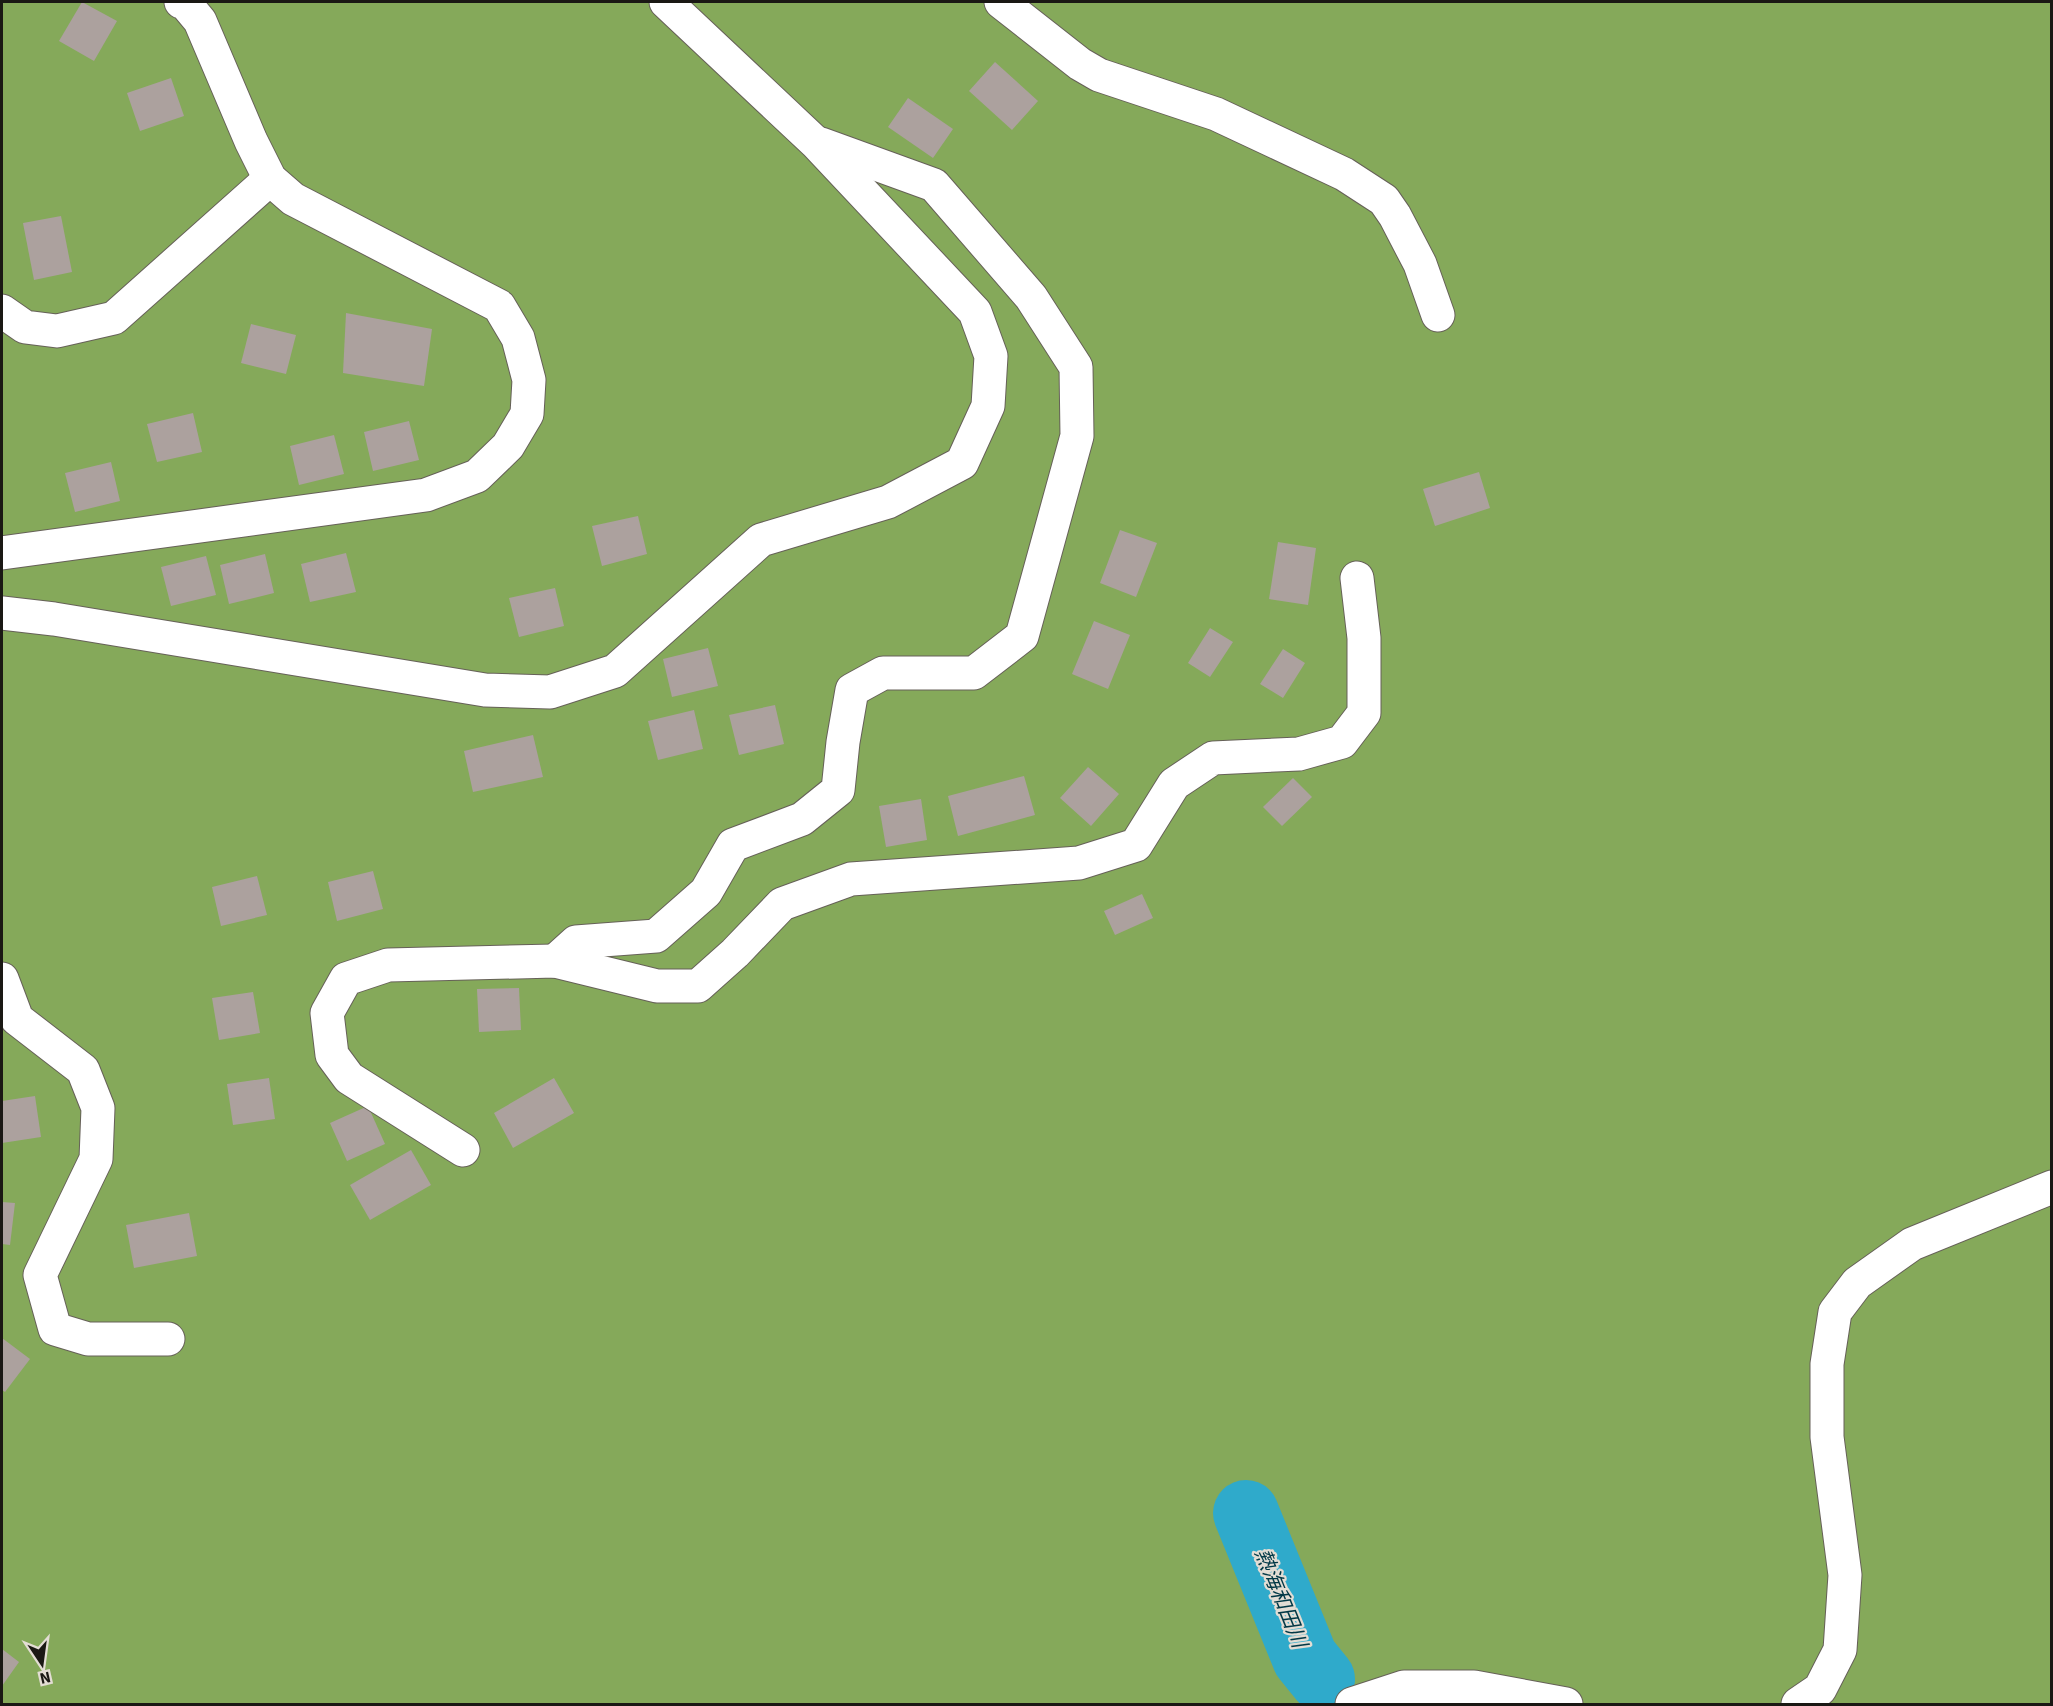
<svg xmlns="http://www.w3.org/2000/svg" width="2053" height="1706" viewBox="0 0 2053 1706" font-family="'Source Sans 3','Noto Sans JP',sans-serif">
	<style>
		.forest { fill: #85a95a }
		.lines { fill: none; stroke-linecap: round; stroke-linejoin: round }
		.river { stroke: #2faacb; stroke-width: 66 }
		.building { fill: #aca19e }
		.minor-casing { stroke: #666158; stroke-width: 35 }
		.tertiary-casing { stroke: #666158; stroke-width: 35 }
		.minor { stroke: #fff; stroke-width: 33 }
		.tertiary { stroke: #fff; stroke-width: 33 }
		.labels { text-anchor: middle; stroke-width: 4.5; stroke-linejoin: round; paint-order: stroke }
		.water-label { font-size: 21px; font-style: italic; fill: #013846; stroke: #e3ddd4 }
	</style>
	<rect width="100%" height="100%" fill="#e3ddd4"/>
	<rect class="forest" x="2" y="2" width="2049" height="1702"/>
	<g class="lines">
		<polyline class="river" points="1246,1513 1305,1658 1322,1679"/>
	</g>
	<g class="building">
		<polygon points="82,2 117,21 94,61 59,41"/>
		<polygon points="995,62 1038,101 1012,130 969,91"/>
		<polygon points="171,78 184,116 140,131 127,93"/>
		<polygon points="908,98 953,129 933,158 888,127"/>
		<polygon points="61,216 72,272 34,280 23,223"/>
		<polygon points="346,313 432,329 424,386 343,373"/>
		<polygon points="251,324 296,335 286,374 241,363"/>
		<polygon points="193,413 202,452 157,462 147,424"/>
		<polygon points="409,421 419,460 373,471 364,432"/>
		<polygon points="334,435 344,474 299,485 290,446"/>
		<polygon points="111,462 120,501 75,512 65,473"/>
		<polygon points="1479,472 1490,508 1435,526 1423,489"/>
		<polygon points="638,516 647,554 602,566 592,526"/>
		<polygon points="1120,530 1157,543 1136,597 1100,583"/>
		<polygon points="1278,542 1316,548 1308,605 1269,599"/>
		<polygon points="346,553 356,592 310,602 301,564"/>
		<polygon points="265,554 274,593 229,604 220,565"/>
		<polygon points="206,556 216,595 171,606 161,567"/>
		<polygon points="555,588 564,626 519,637 509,598"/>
		<polygon points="1094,621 1130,635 1108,689 1072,674"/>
		<polygon points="1210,628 1233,642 1210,677 1188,663"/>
		<polygon points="708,648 718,686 672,697 663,659"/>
		<polygon points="1283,649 1305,663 1283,698 1260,684"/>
		<polygon points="775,705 784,744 739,755 729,715"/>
		<polygon points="694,710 703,749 658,760 648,721"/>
		<polygon points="533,735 543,777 473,792 464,751"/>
		<polygon points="1088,767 1119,794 1091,826 1060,798"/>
		<polygon points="1024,776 1035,815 958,836 948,796"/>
		<polygon points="1293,778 1312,797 1282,826 1263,807"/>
		<polygon points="921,799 927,840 886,847 879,806"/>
		<polygon points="373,871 383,909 337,921 328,882"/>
		<polygon points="257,876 267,915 221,926 212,887"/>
		<polygon points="1142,894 1153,918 1115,935 1104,911"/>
		<polygon points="519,988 521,1030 479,1032 477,989"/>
		<polygon points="253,992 260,1033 219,1040 212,998"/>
		<polygon points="269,1078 275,1119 233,1125 227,1084"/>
		<polygon points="554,1078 574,1113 513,1148 494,1113"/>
		<polygon points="35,1096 41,1137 2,1143 2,1101"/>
		<polygon points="368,1106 385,1144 347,1161 330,1123"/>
		<polygon points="411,1150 431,1185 370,1220 350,1185"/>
		<polygon points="2,1202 15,1203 10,1245 2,1244"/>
		<polygon points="189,1213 197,1256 134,1268 126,1225"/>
		<polygon points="2,1338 30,1359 5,1392 2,1390"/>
		<polygon points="2,1649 19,1662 2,1686"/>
	</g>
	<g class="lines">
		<defs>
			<g id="minor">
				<polyline points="1001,2 1080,64 1099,75 1216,114 1344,174 1384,200 1395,216 1420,264 1438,315"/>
				<polyline points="2,311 25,327 57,331 114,318 270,179"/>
				<polyline points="2,553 426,495 477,476 508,446 527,414 529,380 518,338 499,306 293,199 270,179 251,141 200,21 185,3 181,2"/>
				<polyline points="2,613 54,619 485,690 550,692 615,671 761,540 888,502 962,463 988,406 991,356 975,312 816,143 666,2"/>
				<polyline points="555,961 576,942 656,936 706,892 733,845 802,819 838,790 843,742 852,690 883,673 974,673 1022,636 1077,436 1076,367 1031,297 934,185 821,144"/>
				<polyline points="2,979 17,1019 83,1070 98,1108 96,1159 40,1275 55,1329 88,1339 168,1339"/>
				<polyline points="463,1150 349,1078 332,1055 327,1013 346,979 388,965 555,961 657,986 698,986 735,953 782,904 851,879 1079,863 1136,845 1174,784 1213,758 1299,754 1342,742 1364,713 1364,638 1357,578"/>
			</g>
			<g id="tertiary">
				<polyline points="1352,1704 1404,1687 1474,1687 1566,1704"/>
				<polyline points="1798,1704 1820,1689 1840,1650 1845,1575 1827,1437 1827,1364 1835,1312 1857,1283 1912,1244 2052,1187"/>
			</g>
		</defs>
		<use href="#minor" class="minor-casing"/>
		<use href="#tertiary" class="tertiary-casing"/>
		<use href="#minor" class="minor"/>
		<use href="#tertiary" class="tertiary"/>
	</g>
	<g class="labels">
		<g class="water-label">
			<text transform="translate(1281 1598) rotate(68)" y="7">熱海和田川</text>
		</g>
	</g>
	<rect width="2053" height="1706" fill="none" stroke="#1a1814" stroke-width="6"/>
	<g transform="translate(42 1664) rotate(167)" stroke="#e3ddd4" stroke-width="4.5" paint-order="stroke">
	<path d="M0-4.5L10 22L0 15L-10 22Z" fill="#1a1814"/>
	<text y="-9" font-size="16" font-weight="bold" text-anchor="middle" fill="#1a1814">N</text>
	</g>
</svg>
